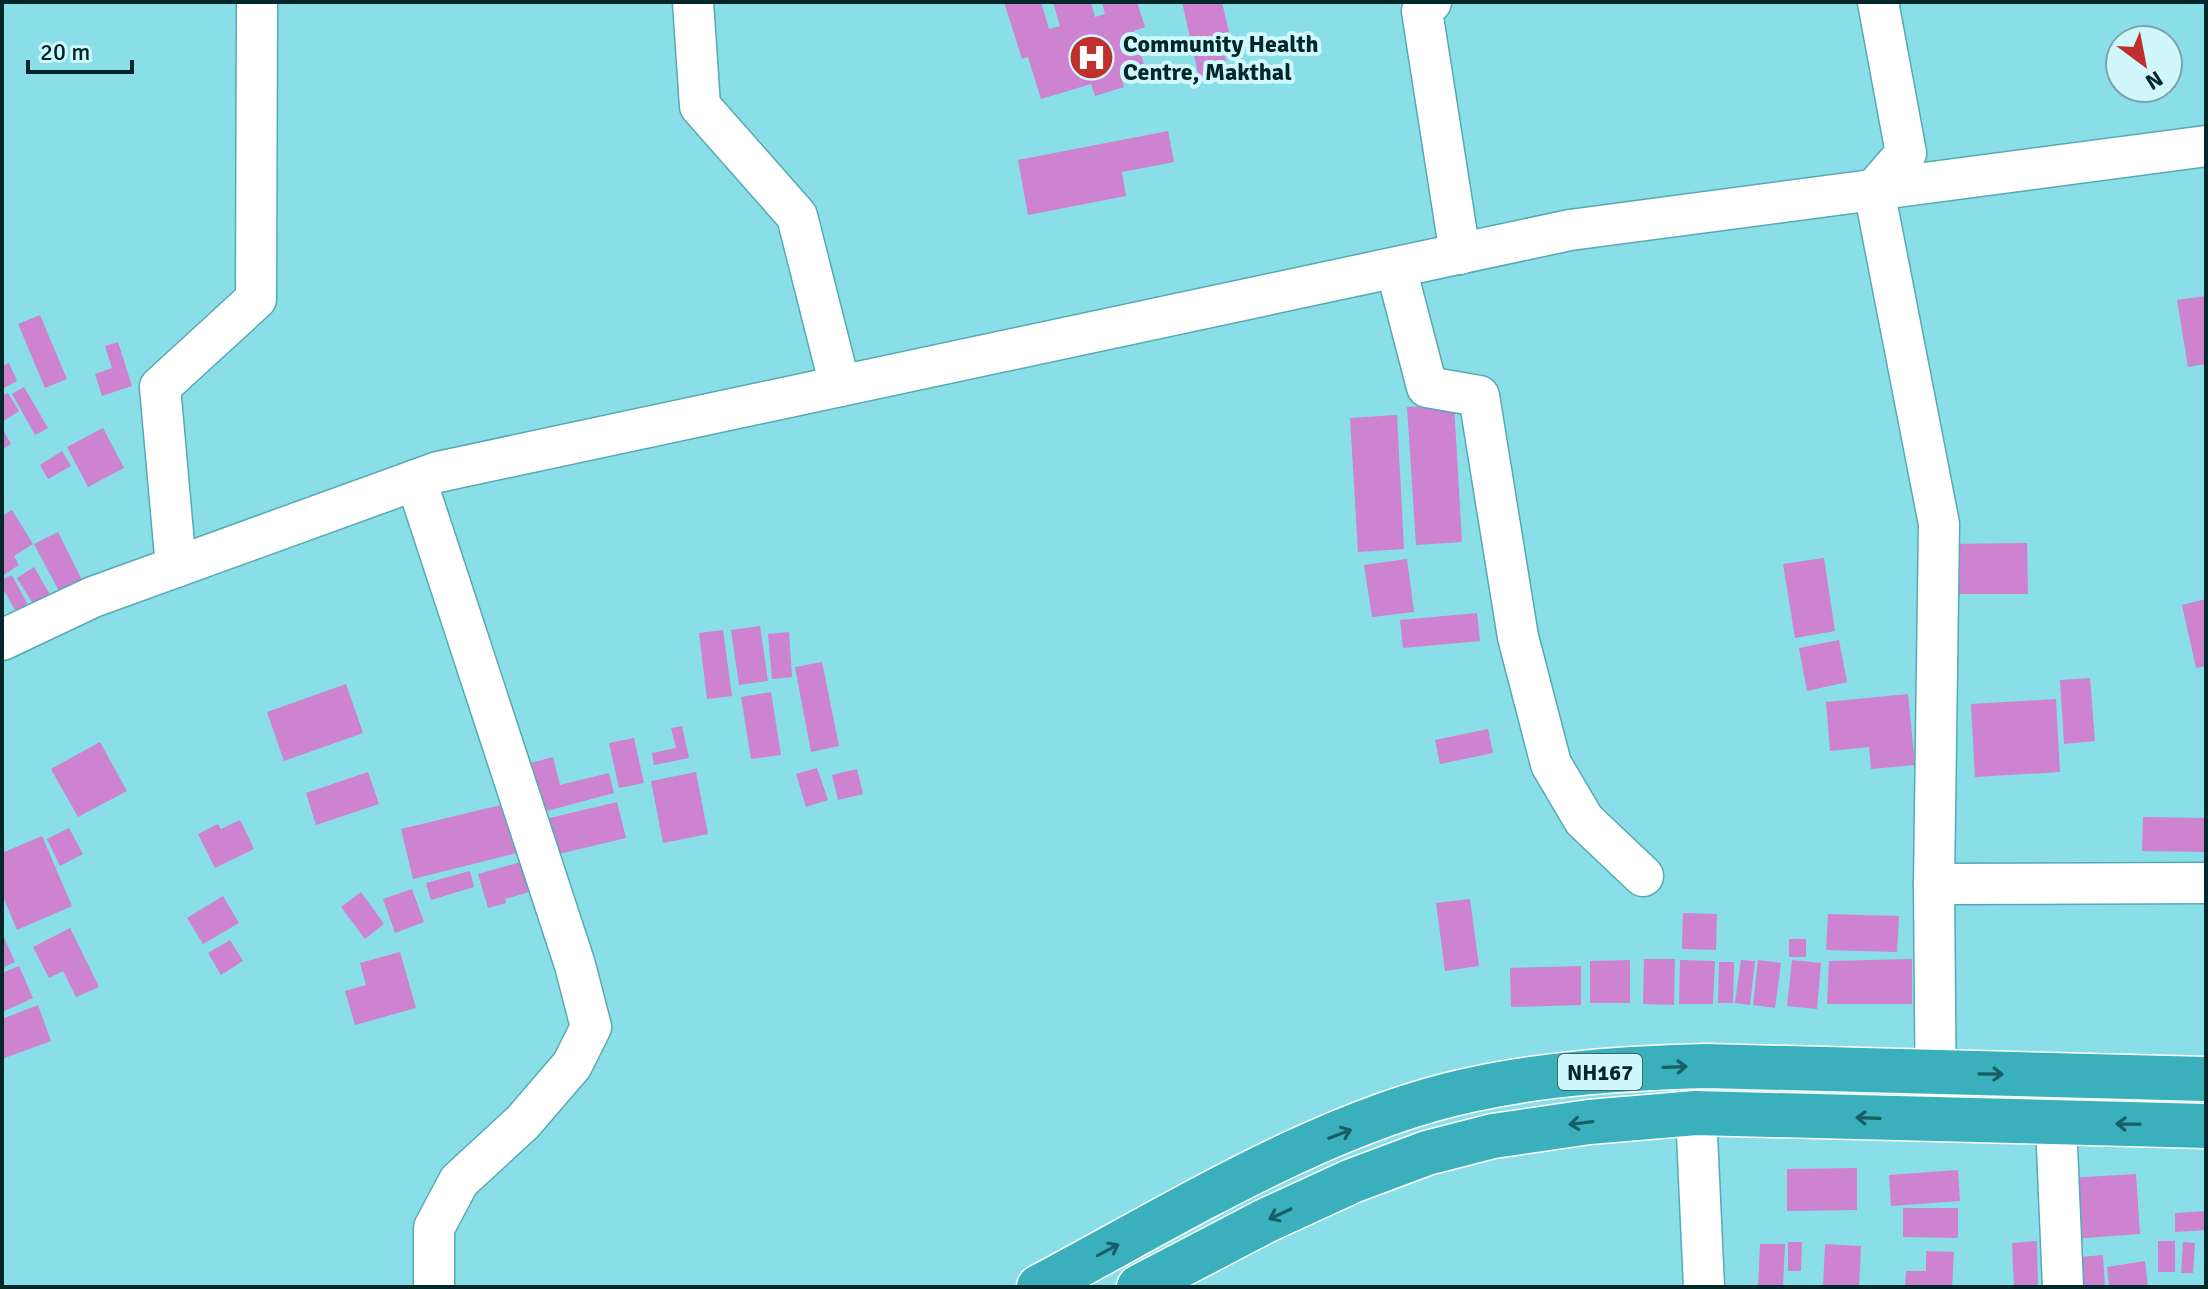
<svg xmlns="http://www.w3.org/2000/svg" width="2208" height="1289" viewBox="0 0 2208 1289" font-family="Signika,sans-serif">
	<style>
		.building { fill: #cd83cf }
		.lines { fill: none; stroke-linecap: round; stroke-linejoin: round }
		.minor-casing { stroke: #55aab4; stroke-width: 43 }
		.highway-casing { stroke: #fff; stroke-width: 47 }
		.minor { stroke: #fff; stroke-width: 40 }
		.highway { stroke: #3bb0bd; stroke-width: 44 }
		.oneway { stroke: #185e65 }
		.labels { text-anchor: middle; stroke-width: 8; stroke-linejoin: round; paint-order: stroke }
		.shield { fill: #cff7fc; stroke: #3f656a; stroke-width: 2 }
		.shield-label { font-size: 22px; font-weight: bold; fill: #01272b }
		.poi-label { font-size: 24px; font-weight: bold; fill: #01272b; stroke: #cff7fc; text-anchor: start }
	</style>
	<rect width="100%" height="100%" fill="#89dee8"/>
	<g class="building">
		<polygon points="1004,2 1041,2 1049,29 1060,26 1053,2 1091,2 1095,17 1105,14 1102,2 1137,2 1145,27 1134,31 1145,68 1121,76 1124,87 1095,96 1091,84 1041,99 1028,57 1022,59"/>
		<polygon points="1182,2 1222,2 1233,50 1224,52 1228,70 1199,77"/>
		<polygon points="1168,131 1174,162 1122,172 1126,196 1028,215 1018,160"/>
		<polygon points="2206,296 2206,364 2188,367 2177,300"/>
		<polygon points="40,315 67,379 45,388 18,324"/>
		<polygon points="118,342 132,386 102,396 95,374 112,368 105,346"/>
		<polygon points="9,363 17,381 2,389 2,366"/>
		<polygon points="24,387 48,428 35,435 12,394"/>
		<polygon points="8,393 19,411 2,422 2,396"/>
		<polygon points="1454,404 1462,542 1416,545 1407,407"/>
		<polygon points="1397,415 1404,549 1358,552 1350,418"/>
		<polygon points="2,428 11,444 2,450"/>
		<polygon points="103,428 124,468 88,487 67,447"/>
		<polygon points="62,451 71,466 48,479 40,465"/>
		<polygon points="12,510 33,544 14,556 19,565 2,576 2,516"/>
		<polygon points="58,532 83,582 60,593 34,544"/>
		<polygon points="2027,543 2028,594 1952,594 1952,544"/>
		<polygon points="1824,558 1835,631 1795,638 1783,564"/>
		<polygon points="1407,559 1414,612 1372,617 1364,565"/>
		<polygon points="34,567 56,605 40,615 17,578"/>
		<polygon points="12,575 31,611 19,617 2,587 2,580"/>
		<polygon points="2206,599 2206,666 2196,668 2182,605"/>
		<polygon points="1477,613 1480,641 1403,648 1400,620"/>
		<polygon points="760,626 768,681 739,685 731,630"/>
		<polygon points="723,630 732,696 707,699 699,633"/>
		<polygon points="789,632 792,677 772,679 768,634"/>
		<polygon points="1839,640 1847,682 1807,691 1799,648"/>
		<polygon points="822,662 839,746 811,752 795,667"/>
		<polygon points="2090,678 2095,741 2064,744 2060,680"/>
		<polygon points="346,684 363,733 284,761 267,712"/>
		<polygon points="771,692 781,755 751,759 741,697"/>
		<polygon points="1908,694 1915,765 1871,769 1869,747 1830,751 1826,702"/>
		<polygon points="2056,699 2060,772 1975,777 1971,704"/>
		<polygon points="682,726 689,758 654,765 652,753 676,748 671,728"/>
		<polygon points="1488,729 1493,753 1440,764 1435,740"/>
		<polygon points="634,738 644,783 619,788 609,743"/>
		<polygon points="100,742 127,791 78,817 51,769"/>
		<polygon points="553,757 560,785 609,773 614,793 539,813 527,764"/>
		<polygon points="817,768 828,800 806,807 796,774"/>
		<polygon points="857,769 863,794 838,800 832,775"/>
		<polygon points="368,772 379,804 316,825 306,793"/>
		<polygon points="696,772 708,834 663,843 651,781"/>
		<polygon points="617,802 626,838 546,857 537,821"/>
		<polygon points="509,803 521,852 413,879 401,829"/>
		<polygon points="2143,817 2206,818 2206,852 2142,851"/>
		<polygon points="240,820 254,849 215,868 198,834 218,824 221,829"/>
		<polygon points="69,828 83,854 60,866 47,839"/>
		<polygon points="42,836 72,906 17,930 2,894 2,853"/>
		<polygon points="521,862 529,892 505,899 506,903 488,908 478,874"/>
		<polygon points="470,871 474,887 431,900 426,883"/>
		<polygon points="412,889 424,922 395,933 383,899"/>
		<polygon points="361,892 384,924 365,939 341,907"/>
		<polygon points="223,896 239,923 203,944 187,918"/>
		<polygon points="1470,899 1479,966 1445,971 1436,903"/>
		<polygon points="1683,913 1717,914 1716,950 1682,949"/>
		<polygon points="1828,914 1899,916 1897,952 1826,950"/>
		<polygon points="70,928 99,987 76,997 63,971 49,978 33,947"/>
		<polygon points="2,933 15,962 2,968"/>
		<rect x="1789" y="939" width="17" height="18"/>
		<polygon points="230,940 243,961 221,975 208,953"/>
		<polygon points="400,952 416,1008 355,1025 345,991 366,985 360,963"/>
		<polygon points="1644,959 1675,959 1674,1005 1643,1004"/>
		<polygon points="1912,959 1912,1004 1827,1004 1829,961"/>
		<polygon points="1630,960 1630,1003 1590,1003 1590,961"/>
		<polygon points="1680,960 1715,961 1713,1004 1679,1004"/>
		<polygon points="1741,960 1755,961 1750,1005 1735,1003"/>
		<polygon points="1758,960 1781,963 1775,1008 1753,1005"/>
		<polygon points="1792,960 1821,963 1817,1009 1787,1006"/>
		<polygon points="1719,962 1734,962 1733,1003 1718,1003"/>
		<polygon points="19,966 33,998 2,1012 2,973"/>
		<polygon points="1581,966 1581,1005 1511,1007 1510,968"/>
		<polygon points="38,1005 51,1041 2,1059 2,1019"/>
		<polygon points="1857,1168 1857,1210 1787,1211 1787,1169"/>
		<polygon points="1958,1170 1960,1201 1891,1206 1889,1175"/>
		<polygon points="2136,1174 2140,1234 2071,1239 2067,1178"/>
		<polygon points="1903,1208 1958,1208 1958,1238 1903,1237"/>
		<polygon points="2206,1211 2206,1230 2175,1232 2175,1213"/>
		<polygon points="2037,1241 2038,1287 2014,1287 2012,1243"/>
		<rect x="2158" y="1241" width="17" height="31"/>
		<polygon points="1788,1242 1802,1242 1801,1271 1788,1271"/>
		<polygon points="2183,1242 2195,1243 2193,1273 2181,1273"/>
		<polygon points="1760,1244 1785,1244 1783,1287 1758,1287"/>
		<polygon points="1825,1244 1861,1246 1859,1287 1823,1287"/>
		<polygon points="1926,1251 1954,1252 1952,1287 1905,1287 1906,1271 1926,1271"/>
		<polygon points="2103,1255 2105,1287 2072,1287 2070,1258"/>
		<polygon points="2145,1261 2148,1287 2109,1287 2107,1267"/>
	</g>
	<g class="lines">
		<defs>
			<g id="minor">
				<polyline points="693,2 700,106 797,216 840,386"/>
				<polyline points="1431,2 1422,11 1460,254"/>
				<polyline points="1878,2 1906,153 1874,190 1939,524 1934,884 1936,1120"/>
				<polyline points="1396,268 1427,387 1479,396 1518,637 1551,764 1584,820 1643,876"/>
				<polyline points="416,480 575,965 591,1027 572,1065 523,1122 459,1181 434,1228 434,1287"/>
				<polyline points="176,567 160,387 256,299 257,2"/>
				<polyline points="2,640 93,597 438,472 1570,230 2206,146"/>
				<polyline points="1934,884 2206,883"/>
				<polyline points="1696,1113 1704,1287"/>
				<polyline points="2056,1123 2063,1287"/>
			</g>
			<g id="highway">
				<path d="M 1039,1287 C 1171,1217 1324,1121 1470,1090 C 1547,1073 1628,1068 1707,1066 L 2206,1079"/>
				<polyline points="1139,1287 1265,1221 1352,1181 1427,1153 1493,1136 1589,1122 1696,1113 2206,1126"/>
			</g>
		</defs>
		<use href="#minor" class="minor-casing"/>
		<use href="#highway" class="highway-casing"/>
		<use href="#minor" class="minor"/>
		<use href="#highway" class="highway"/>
	</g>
	<defs><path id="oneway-shaft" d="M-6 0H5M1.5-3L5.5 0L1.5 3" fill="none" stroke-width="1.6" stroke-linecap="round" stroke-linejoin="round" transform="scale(2)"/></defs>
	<g class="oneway">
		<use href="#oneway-shaft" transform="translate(1675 1067) rotate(-2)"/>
		<use href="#oneway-shaft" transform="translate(1991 1074) rotate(1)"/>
		<use href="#oneway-shaft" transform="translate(1868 1118) rotate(-178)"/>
		<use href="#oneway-shaft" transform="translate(1581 1123) rotate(173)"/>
		<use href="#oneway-shaft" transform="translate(2128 1124) rotate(-179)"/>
		<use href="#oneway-shaft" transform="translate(1340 1134) rotate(-21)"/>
		<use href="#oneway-shaft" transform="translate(1280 1214) rotate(155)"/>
		<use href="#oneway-shaft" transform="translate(1108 1250) rotate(-28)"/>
	</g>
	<defs>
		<symbol id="hospital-disc" viewBox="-11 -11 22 22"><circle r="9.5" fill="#be2f2e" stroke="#cff7fc"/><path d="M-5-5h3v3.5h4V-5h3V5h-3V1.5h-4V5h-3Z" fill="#fff"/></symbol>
	</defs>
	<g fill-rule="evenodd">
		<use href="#hospital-disc" x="1066" y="32" width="51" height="51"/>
	</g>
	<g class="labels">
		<rect class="shield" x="1558" y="1054" width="84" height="36" rx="6"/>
		<g class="shield-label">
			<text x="1600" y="1080">NH167</text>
		</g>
		<g class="poi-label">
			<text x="1123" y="52">Community Health<tspan x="1123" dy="28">Centre, Makthal</tspan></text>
		</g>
	</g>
	<rect width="2208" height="1289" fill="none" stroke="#01272b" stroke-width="8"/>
	<g transform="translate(2144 64) rotate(148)"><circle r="38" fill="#cff7fc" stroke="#7da4a8" stroke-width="2"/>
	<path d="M0-6L14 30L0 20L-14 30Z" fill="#be2f2e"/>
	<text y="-12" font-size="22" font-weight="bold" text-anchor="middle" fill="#01272b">N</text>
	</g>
	<path d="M28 60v12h104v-12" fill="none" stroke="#01272b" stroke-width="4"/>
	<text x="40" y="60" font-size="24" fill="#01272b" stroke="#cff7fc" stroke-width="6" paint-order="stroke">20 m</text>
</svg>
